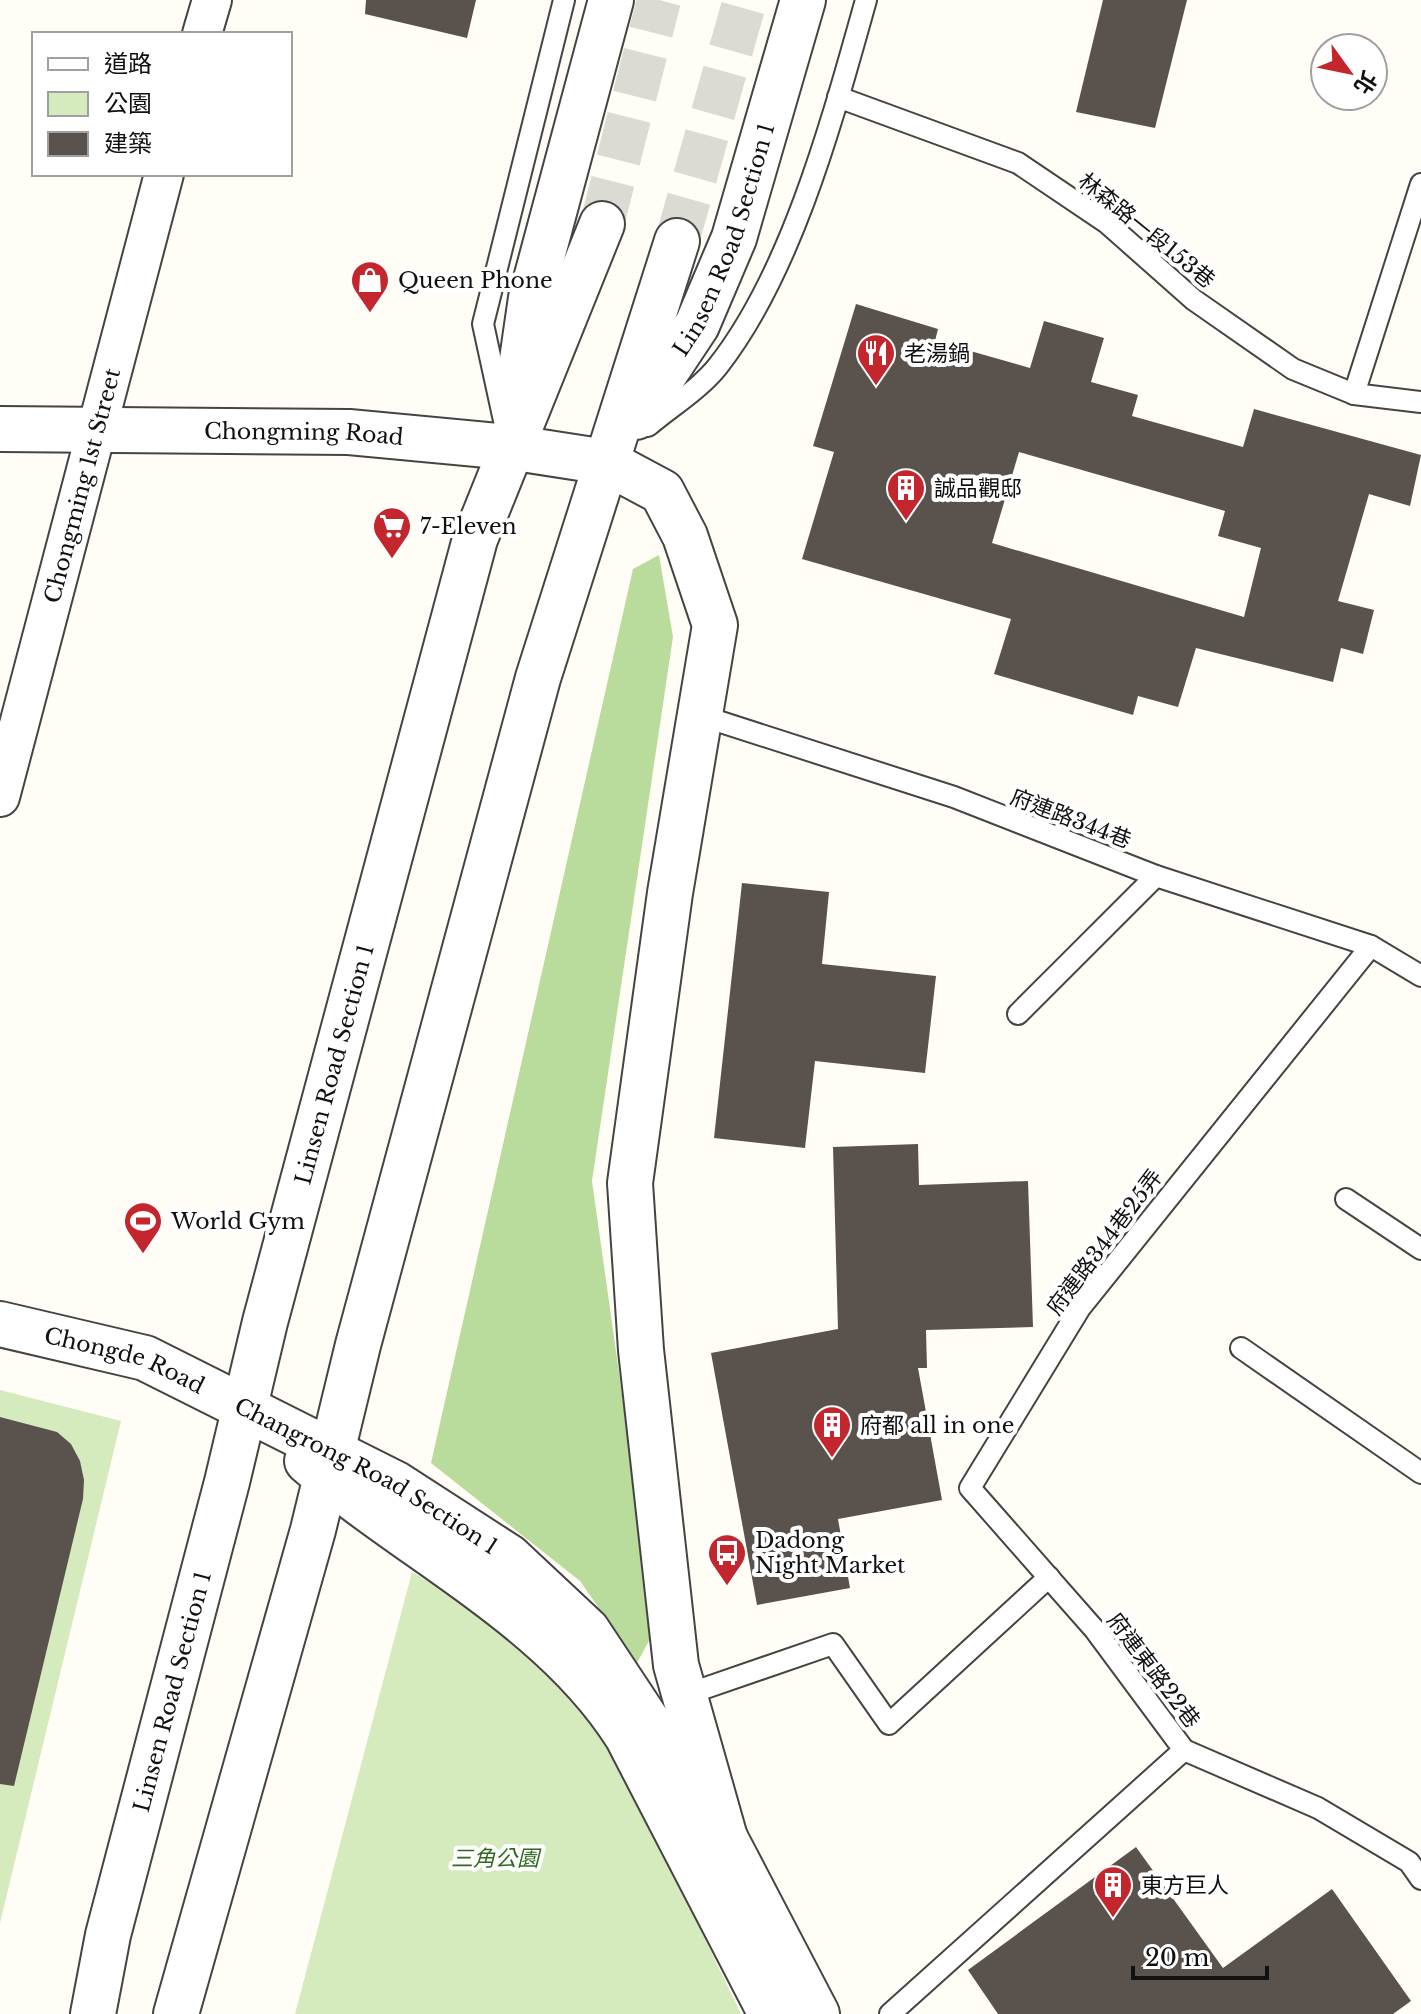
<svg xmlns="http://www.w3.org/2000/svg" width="1421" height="2014" viewBox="0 0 1421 2014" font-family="'Libre Baskerville','Noto Sans TC',serif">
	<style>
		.green { fill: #d5ebbd }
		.forest { fill: #b9dc9c }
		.building { fill: #5a524d; fill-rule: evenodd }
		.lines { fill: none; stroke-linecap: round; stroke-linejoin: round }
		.tertiary-tunnel { stroke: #dbdad3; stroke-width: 44; stroke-dasharray: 44 22; stroke-linecap: butt }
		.service-casing { stroke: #444; stroke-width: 24 }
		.minor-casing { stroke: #444; stroke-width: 42 }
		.tertiary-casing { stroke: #444; stroke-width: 48 }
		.service { stroke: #fff; stroke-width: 20 }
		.minor { stroke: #fff; stroke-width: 38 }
		.tertiary { stroke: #fff; stroke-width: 44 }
		.labels { text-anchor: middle; stroke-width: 8; stroke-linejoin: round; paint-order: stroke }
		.street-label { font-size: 22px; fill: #111; stroke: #fff }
		.poi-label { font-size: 22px; fill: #111; stroke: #fff; text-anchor: start }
		.park-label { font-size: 22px; font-style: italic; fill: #2f6b1f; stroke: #fff }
	</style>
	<rect width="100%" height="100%" fill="#fffdf5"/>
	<g class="green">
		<polygon points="0,1390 121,1421 0,1923"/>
		<polygon points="412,1572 506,1627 592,1703 741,2014 295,2014"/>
	</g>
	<polygon class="forest" points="659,555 673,637 592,1181 633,1472 651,1637 637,1663 580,1581 431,1463 633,569"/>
	<g class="building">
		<polygon points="366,0 476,0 467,38 365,14"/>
		<polygon points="1103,0 1187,0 1155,128 1076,112"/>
		<path d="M 856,304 L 938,329 L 935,341 L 1030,368 L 1044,321 L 1104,338 L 1091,382 L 1138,395 L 1132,416 L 1243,447 L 1254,409 L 1421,455 L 1410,506 L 1369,494 L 1338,601 L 1374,610 L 1363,654 L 1341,648 L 1333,682 L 1196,648 L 1178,707 L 1138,696 L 1133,715 L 994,674 L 1011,619 L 802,559 L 834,452 L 813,446 ZM 1019,452 L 1225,511 L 1218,536 L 1261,548 L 1244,617 L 992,543 Z"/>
		<polygon points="742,883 829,892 822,964 936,976 925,1073 815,1061 805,1148 714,1138"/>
		<polygon points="918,1144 919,1185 1028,1181 1033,1327 926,1330 927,1368 918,1368 942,1500 838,1519 850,1588 757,1605 711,1353 838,1329 833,1147"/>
		<polygon points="0,1417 57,1432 71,1444 80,1461 84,1480 83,1499 14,1786 0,1784"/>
		<polygon points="1136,1847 1223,1968 1332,1889 1411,2001 1393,2014 998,2014 968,1970"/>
	</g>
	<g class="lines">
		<g class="tertiary-tunnel">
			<polyline points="602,224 659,0"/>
			<polyline points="677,241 745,0"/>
		</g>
		<defs>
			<g id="service">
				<polyline points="838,97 1018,163 1107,223 1194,300 1293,369 1354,394 1421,402"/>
				<polyline points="1354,394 1421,184"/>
				<path d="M 648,426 C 670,407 700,389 718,366 C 793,270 833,117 866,0"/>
				<polyline points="508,439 483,324 564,0"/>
				<polyline points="699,715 954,797 1156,876 1371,946 1421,976"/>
				<polyline points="1371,946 1080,1308 970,1488 1095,1630 1184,1750 1318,1808 1409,1862 1421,1879"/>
				<polyline points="1018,1014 1156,876"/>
				<polyline points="1346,1199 1421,1249"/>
				<polyline points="1241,1348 1421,1473"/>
				<polyline points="685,1695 833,1644 889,1724 1049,1577"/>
				<polyline points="890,2014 1184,1750"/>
			</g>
			<g id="minor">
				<polyline points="202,34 212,0"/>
				<path id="s1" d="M 0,797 L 164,174"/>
			</g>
			<g id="tertiary">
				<polyline points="519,381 531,298 611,0"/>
				<path id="s2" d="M 636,417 L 697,325 L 734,238 L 803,0"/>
				<path id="s3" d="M 0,429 L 349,432 L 509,447 L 606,462 L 662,492 L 685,536 L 715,625 L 670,893 L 630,1183 L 641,1350 L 676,1665 L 725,1838"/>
				<path id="s4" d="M 0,1324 L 145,1358 L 396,1484 L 509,1557 L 587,1630 L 725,1838 L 817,2014"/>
				<path d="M 307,1461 C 412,1552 552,1617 627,1736 L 771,2014"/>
				<path id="s5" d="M 93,2014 L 108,1935 L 227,1482 L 265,1322 L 475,539 L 602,224"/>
				<polyline points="176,2014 313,1530 358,1345 538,678 677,241"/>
			</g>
		</defs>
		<use href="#service" class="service-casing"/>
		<use href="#minor" class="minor-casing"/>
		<use href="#tertiary" class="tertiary-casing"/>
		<use href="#service" class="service"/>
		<use href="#minor" class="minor"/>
		<use href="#tertiary" class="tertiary"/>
	</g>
	<defs>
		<symbol id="shop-pin" viewBox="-11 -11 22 30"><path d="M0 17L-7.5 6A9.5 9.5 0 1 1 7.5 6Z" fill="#c4262e" stroke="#fff"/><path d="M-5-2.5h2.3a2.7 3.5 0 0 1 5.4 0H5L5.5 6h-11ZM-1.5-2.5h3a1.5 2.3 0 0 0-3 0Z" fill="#fff"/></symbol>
		<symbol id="restaurant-pin" viewBox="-11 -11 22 30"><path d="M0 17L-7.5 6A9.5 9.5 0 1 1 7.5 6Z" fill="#c4262e" stroke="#fff"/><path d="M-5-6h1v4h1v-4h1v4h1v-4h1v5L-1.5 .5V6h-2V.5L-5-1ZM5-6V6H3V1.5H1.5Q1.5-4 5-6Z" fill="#fff"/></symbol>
		<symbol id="building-pin" viewBox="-11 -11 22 30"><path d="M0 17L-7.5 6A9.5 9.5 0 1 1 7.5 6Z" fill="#c4262e" stroke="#fff"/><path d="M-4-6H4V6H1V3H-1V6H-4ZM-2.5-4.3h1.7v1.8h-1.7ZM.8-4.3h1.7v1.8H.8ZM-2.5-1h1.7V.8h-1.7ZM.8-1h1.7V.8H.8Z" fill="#fff"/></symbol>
		<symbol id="supermarket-pin" viewBox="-11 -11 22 30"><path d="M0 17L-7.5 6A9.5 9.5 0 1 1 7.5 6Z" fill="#c4262e" stroke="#fff"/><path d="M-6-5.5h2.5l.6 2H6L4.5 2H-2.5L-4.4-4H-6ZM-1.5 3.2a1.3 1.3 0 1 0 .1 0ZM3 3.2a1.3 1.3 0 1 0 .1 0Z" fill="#fff"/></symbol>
		<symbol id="stadium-pin" viewBox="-11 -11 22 30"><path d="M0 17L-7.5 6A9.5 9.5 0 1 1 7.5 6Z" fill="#c4262e" stroke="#fff"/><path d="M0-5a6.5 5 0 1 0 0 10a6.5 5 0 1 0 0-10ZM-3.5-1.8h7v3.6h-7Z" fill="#fff"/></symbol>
		<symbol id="bus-pin" viewBox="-11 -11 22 30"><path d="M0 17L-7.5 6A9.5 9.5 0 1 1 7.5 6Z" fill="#c4262e" stroke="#fff"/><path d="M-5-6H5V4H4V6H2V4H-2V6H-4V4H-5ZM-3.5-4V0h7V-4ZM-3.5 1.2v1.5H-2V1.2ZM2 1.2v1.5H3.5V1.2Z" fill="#fff"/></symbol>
	</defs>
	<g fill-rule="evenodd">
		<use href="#shop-pin" x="348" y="258" width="44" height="60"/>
		<use href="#restaurant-pin" x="854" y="331" width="44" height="60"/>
		<use href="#building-pin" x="884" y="466" width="44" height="60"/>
		<use href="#supermarket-pin" x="370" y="504" width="44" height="60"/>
		<use href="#stadium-pin" x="121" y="1199" width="44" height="60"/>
		<use href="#building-pin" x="810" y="1403" width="44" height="60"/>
		<use href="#bus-pin" x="705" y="1531" width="44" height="60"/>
		<use href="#building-pin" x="1091" y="1863" width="44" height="60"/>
	</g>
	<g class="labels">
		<g class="street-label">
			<text transform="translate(1147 230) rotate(39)" y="8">林森路一段153巷</text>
			<text dy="8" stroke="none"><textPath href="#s2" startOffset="200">Linsen Road Section 1</textPath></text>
			<text dy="8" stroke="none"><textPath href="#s3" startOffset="304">Chongming Road</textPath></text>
			<text dy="8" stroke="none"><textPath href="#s1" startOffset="322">Chongming 1st Street</textPath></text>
			<text transform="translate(1071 818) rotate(21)" y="8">府連路344巷</text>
			<text dy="8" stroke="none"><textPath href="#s5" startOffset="980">Linsen Road Section 1</textPath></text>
			<text transform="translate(1104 1242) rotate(-53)" y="8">府連路344巷25弄</text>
			<text dy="8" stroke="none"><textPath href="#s4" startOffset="130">Chongde Road</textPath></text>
			<text dy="8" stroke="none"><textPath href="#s4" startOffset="400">Changrong Road Section 1</textPath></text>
			<text transform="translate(1154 1670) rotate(53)" y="8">府連東路22巷</text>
			<text dy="8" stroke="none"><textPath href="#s5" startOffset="332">Linsen Road Section 1</textPath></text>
		</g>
		<g class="poi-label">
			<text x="398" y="288">Queen Phone</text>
			<text x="904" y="361">老湯鍋</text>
			<text x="934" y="496">誠品觀邸</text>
			<text x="420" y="534">7-Eleven</text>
			<text x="171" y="1229">World Gym</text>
			<text x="860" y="1433">府都 all in one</text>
			<text x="755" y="1548">Dadong<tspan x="755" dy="25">Night Market</tspan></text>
			<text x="1141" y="1893">東方巨人</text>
		</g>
		<g class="park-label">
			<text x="495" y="1866">三角公園</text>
		</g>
	</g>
	<rect x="32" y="32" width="260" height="144" fill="#ffffff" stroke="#a0a0a0" stroke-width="2"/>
	<rect x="48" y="58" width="40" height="12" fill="#ffffff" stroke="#a0a0a0" stroke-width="2"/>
	<text x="104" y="72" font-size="24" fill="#111111">道路</text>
	<rect x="48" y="92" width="40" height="24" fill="#d5ebbd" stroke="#a0a0a0" stroke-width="2"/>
	<text x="104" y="112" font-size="24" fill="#111111">公園</text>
	<rect x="48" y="132" width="40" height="24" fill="#5a524d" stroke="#a0a0a0" stroke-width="2"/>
	<text x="104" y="152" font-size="24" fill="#111111">建築</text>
	<g transform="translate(1349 72) rotate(123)"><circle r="38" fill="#ffffff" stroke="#a0a0a0" stroke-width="2"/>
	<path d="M0-6L14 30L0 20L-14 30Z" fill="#c4262e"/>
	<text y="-12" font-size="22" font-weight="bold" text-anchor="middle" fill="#111111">北</text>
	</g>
	<path d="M1133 1966v12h134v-12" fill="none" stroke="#111111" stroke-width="4"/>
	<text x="1145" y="1966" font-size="24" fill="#111111" stroke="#ffffff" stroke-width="6" paint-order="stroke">20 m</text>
</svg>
